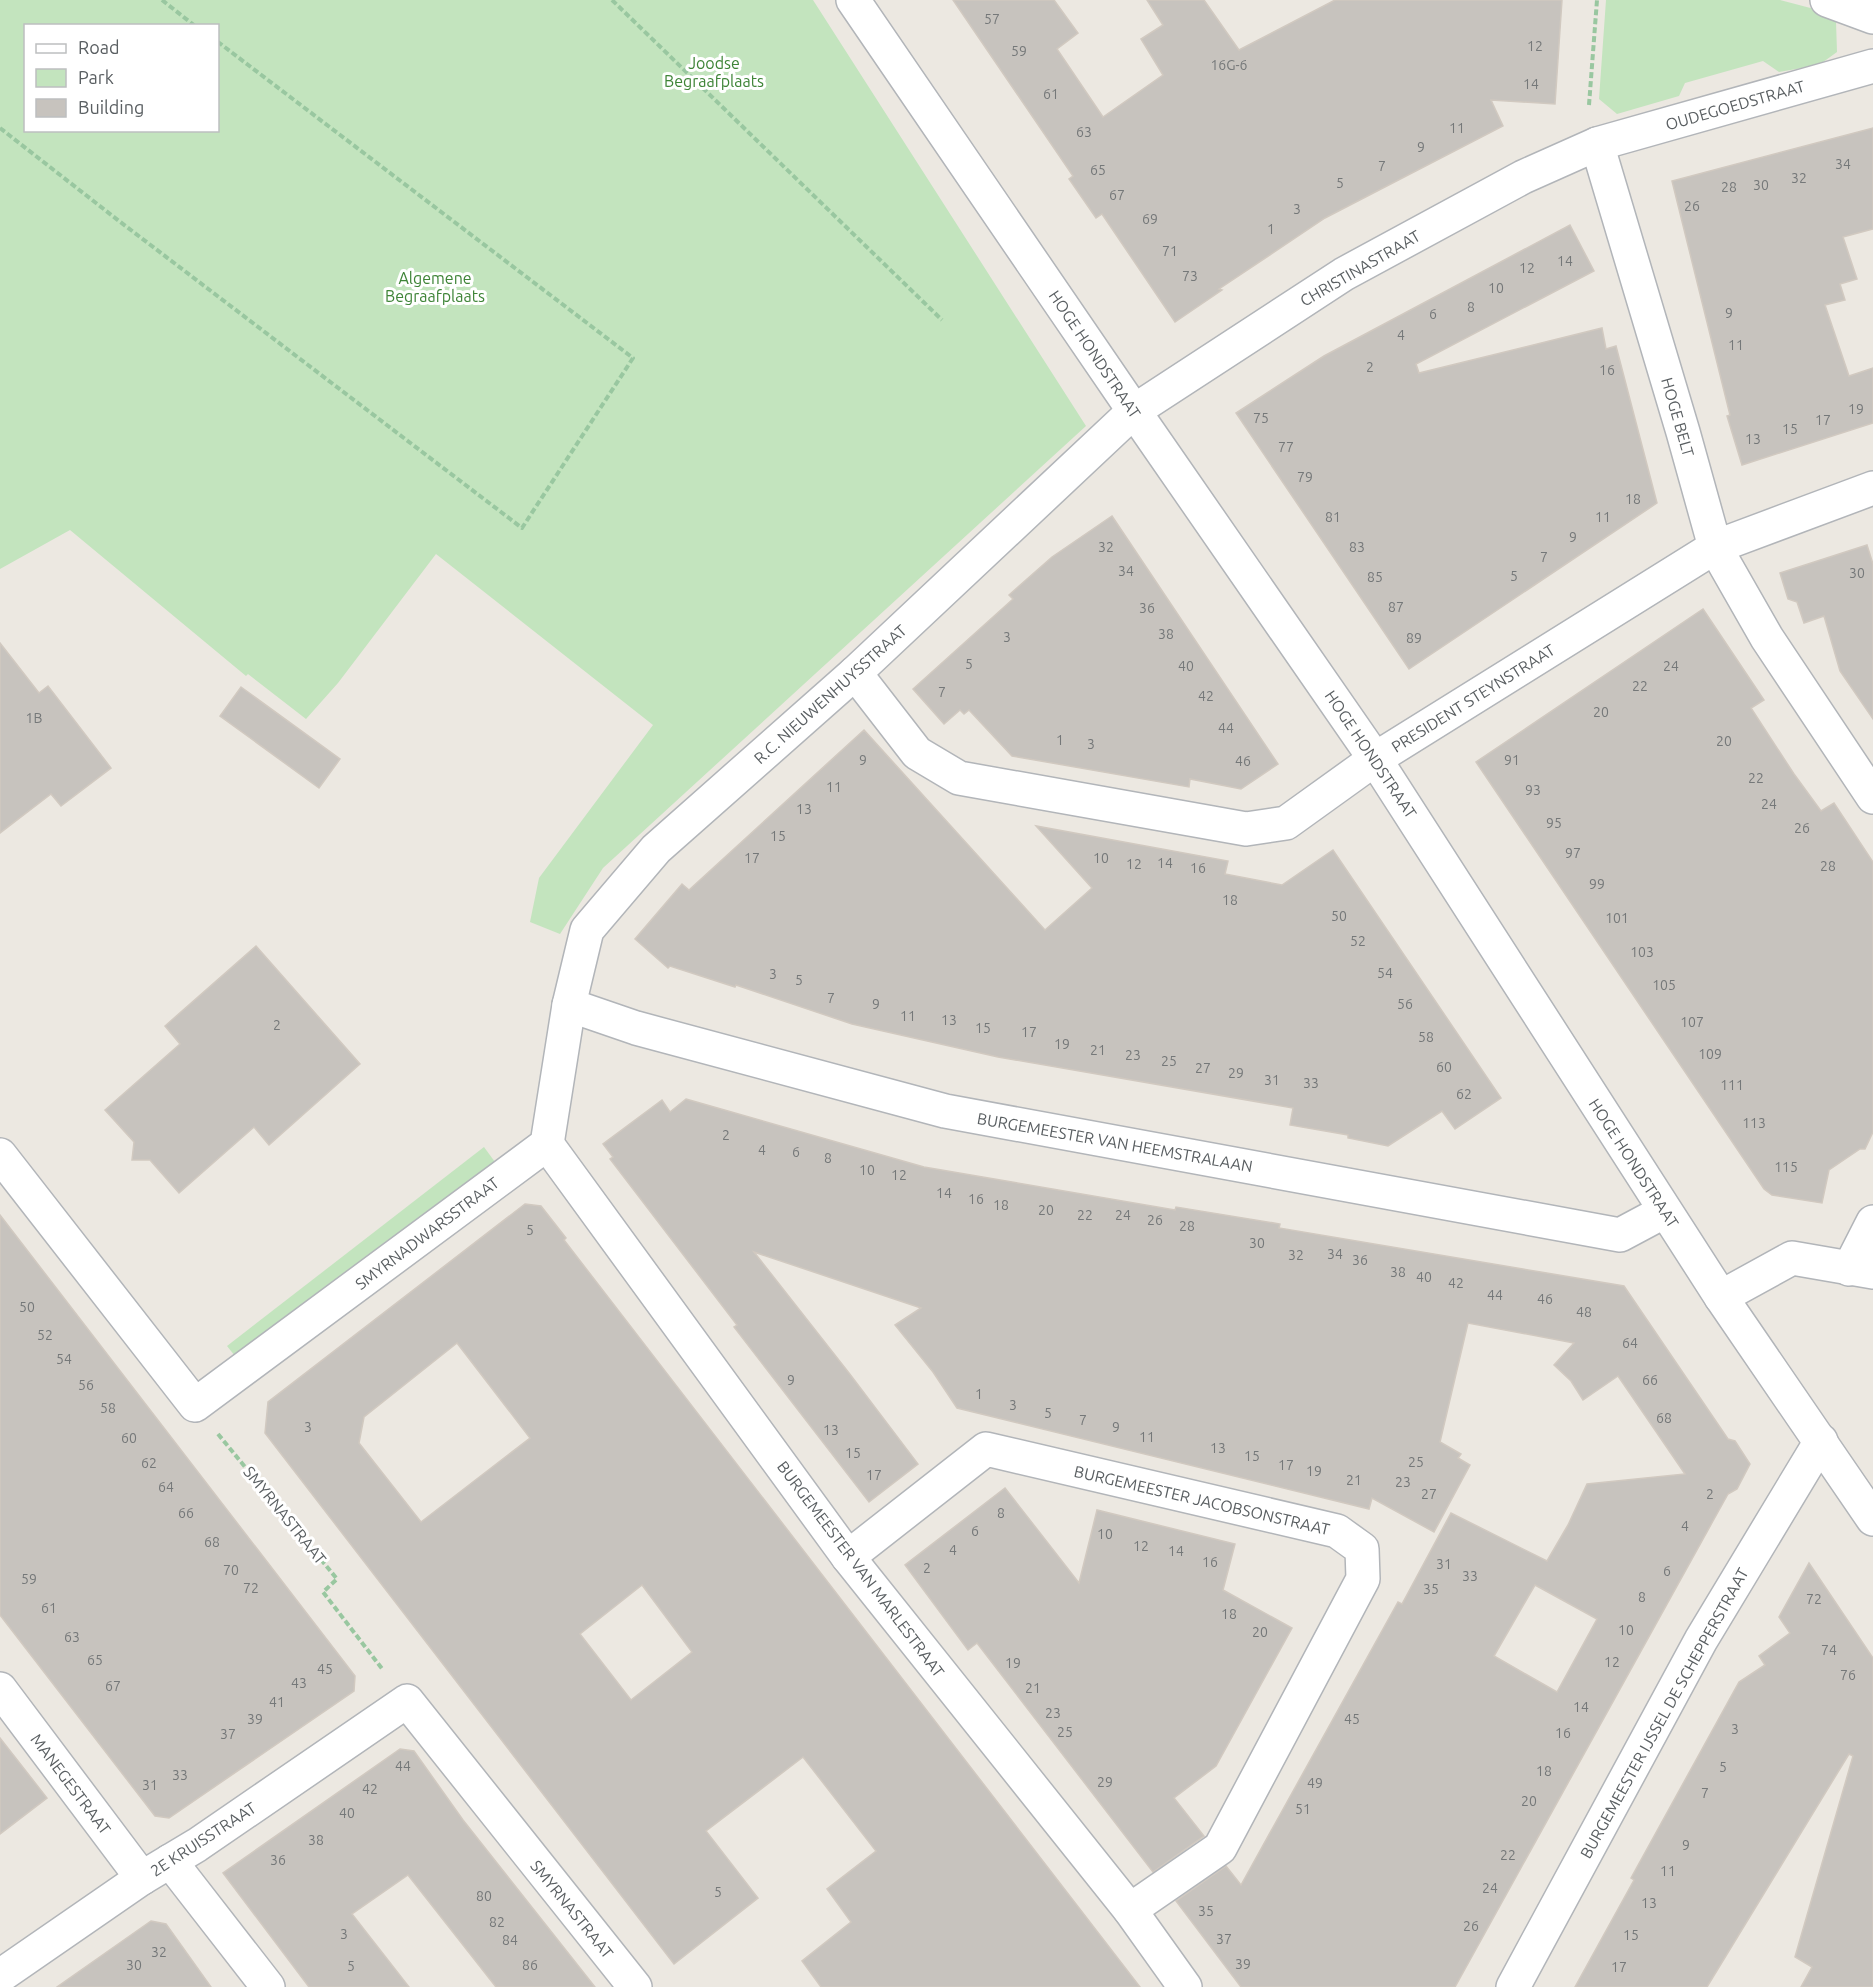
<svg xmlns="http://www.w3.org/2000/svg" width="1873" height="1987" viewBox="0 0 1873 1987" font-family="Ubuntu,sans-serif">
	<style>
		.green { fill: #c3e4be; fill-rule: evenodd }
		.building { fill: #c7c3be; stroke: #d1c9c0; stroke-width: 1.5; fill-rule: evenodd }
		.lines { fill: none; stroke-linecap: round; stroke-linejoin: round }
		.minor-casing { stroke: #b2b5b9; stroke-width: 36 }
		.tertiary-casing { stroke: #b2b5b9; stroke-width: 36 }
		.path { stroke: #99c7a0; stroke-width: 4; stroke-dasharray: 6 3; stroke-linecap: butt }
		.minor { stroke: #fff; stroke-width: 33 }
		.tertiary { stroke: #fff; stroke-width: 33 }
		.labels { text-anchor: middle; stroke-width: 6; stroke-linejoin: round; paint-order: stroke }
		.number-label { font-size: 14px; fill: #757879 }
		.park-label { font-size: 16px; fill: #3e8437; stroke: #fff }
		.street-label { font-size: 16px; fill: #5a5f62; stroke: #fff }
	</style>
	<rect width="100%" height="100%" fill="#ece8e1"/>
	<g class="green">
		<path d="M 0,0 L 813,0 L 1086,426 L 603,868 L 560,934 L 530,922 L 539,878 L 653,725 L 436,554 L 338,683 L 306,719 L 248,674 L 246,676 L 70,530 L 0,569 ZM 26,26 L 218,26 L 218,130 L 26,130 Z"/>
		<polygon points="1606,0 1780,0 1818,10 1836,21 1837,52 1819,65 1779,72 1763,61 1685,83 1679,96 1617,114 1599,99"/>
		<polygon points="484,1147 495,1162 239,1361 227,1346"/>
	</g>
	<g class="building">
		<polygon points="953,0 1054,0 1078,33 1057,49 1103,117 1163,75 1141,39 1163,25 1147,0 1204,0 1239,50 1335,0 1562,0 1555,104 1491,100 1503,126 1325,218 1219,289 1222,290 1175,322 1102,214 1096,218 1069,179 1073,176"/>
		<polygon points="1873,128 1873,229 1843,237 1857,279 1840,284 1845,300 1825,305 1849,376 1873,368 1873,423 1742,465 1727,416 1730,415 1672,181"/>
		<polygon points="1570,225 1594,271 1416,364 1419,373 1602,328 1606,349 1616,346 1657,503 1409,669 1236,413 1324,356"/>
		<polygon points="1112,516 1278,764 1241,789 1190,779 1189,787 1012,756 969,710 964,714 960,710 944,724 913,689 1013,599 1009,595 1052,557"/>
		<polygon points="1867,545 1873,564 1873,719 1840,671 1824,616 1804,623 1797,602 1788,599 1780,573"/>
		<polygon points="1703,609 1764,700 1751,708 1794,774 1821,811 1834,803 1873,862 1873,1132 1865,1149 1860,1149 1829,1170 1822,1203 1772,1195 1764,1189 1476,762"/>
		<polygon points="0,643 39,693 48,686 111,768 61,806 51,794 0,833"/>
		<polygon points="241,687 340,759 319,788 220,716"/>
		<polygon points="864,730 1045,930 1092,888 1036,826 1228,861 1225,874 1282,885 1333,850 1501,1098 1455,1129 1442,1111 1388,1146 1348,1138 1348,1135 1290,1125 1293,1108 998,1057 852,1024 736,985 735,987 670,966 668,968 635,939 682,884 689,890"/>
		<polygon points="256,946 360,1064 269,1145 254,1127 179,1193 150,1160 132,1160 134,1142 105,1110 180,1044 165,1026"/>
		<path d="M 686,1099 L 924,1167 L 1175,1210 L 1176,1207 L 1280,1224 L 1279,1228 L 1624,1286 L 1728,1439 L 1735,1441 L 1750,1464 L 1737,1489 L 1728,1494 L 1713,1521 L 1455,1987 L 1241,1987 L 1176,1901 L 1226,1866 L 1241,1885 L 1398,1602 L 1402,1604 L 1451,1513 L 1547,1561 L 1568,1525 L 1587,1484 L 1685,1474 L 1618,1376 L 1583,1400 L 1571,1381 L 1554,1365 L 1574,1343 L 1468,1323 L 1440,1442 L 1461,1454 L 1458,1458 L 1470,1465 L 1434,1532 L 1372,1498 L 1369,1509 L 957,1408 L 933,1372 L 895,1325 L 921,1308 L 754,1252 L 849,1373 L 918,1464 L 869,1502 L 734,1327 L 737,1325 L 610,1159 L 613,1157 L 603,1144 L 662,1100 L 670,1112 ZM 1535,1585 L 1597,1619 L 1557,1692 L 1494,1656 Z"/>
		<path d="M 525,1204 L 541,1206 L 566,1238 L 564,1240 L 1140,1987 L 821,1987 L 802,1961 L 851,1922 L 827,1889 L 876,1851 L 803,1757 L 706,1831 L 758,1898 L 674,1964 L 265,1433 L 268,1402 ZM 457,1343 L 530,1438 L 421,1522 L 359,1443 L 364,1417 ZM 642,1585 L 692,1652 L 631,1700 L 580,1634 Z"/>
		<polygon points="0,1215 355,1676 354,1691 169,1818 155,1816 0,1615"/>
		<polygon points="1005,1488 1079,1583 1097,1510 1235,1544 1223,1590 1292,1628 1216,1766 1174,1798 1204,1836 1153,1872 977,1643 968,1650 905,1565"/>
		<polygon points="1809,1563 1873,1658 1873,1987 1801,1987 1812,1967 1795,1957 1853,1756 1849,1754 1707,1987 1575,1987 1634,1880 1631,1878 1739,1682 1765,1665 1759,1656 1790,1633 1779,1617"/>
		<polygon points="0,1738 47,1798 0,1834"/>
		<polygon points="400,1749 414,1751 463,1820 595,1987 496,1987 408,1875 352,1914 409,1987 309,1987 223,1873"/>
		<polygon points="151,1921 166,1924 211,1987 57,1987"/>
	</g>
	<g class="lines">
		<defs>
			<g id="minor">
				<polyline points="1827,0 1873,17"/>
				<polyline points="1597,144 1683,432 1715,547 1767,638 1873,797"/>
				<polyline points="855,673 917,753 959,778 1246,829 1286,823 1375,759 1715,547 1873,488"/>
				<polyline points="569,1005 636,1028 945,1111 1620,1235 1665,1211"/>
				<polyline points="547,1144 848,1557 1130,1910 1185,1987"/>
				<polyline points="0,1155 195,1405 547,1144 569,1005 587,930 656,849 855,673 1134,411 1344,274 1523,177 1597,144 1873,66"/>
				<polyline points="1849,1269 1873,1222"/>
				<polyline points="1721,1297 1792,1258 1873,1272"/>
				<polyline points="848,1557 986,1449 1337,1531 1362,1549 1363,1579 1220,1848 1130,1910"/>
				<polyline points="0,1689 142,1878"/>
				<polyline points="170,1861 268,1987"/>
				<polyline points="0,1976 142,1878 197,1845 407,1701 635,1987"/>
				<polyline points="1513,1987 1701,1640 1821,1441"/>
			</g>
			<polyline id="tertiary" points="853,0 1134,411 1375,759 1721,1297 1873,1519"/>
		</defs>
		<use href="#minor" class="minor-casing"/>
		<use href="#tertiary" class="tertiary-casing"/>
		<g class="path">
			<polyline points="162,0 195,26"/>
			<polyline points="612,0 942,320"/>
			<polyline points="1589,105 1597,0"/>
			<polyline points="0,128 119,221 522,528 633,358 218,42"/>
			<polyline points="218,1434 337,1579 323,1592 383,1670"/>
		</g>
		<use href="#minor" class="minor"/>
		<use href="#tertiary" class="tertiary"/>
	</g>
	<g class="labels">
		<g class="number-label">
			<text x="992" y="24">57</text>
			<text x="1535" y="51">12</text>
			<text x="1019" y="56">59</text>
			<text x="1229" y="70">16G-6</text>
			<text x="1531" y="89">14</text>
			<text x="1051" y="99">61</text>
			<text x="1457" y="133">11</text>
			<text x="1084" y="137">63</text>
			<text x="1421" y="152">9</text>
			<text x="1843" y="169">34</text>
			<text x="1382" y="171">7</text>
			<text x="1098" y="175">65</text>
			<text x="1799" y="183">32</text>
			<text x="1340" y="188">5</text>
			<text x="1761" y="190">30</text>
			<text x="1729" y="192">28</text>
			<text x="1117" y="200">67</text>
			<text x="1692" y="211">26</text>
			<text x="1297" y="214">3</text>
			<text x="1150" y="224">69</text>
			<text x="1271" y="234">1</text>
			<text x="1170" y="256">71</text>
			<text x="1565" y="266">14</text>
			<text x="1527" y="273">12</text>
			<text x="1190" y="281">73</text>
			<text x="1496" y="293">10</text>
			<text x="1471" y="312">8</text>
			<text x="1729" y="318">9</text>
			<text x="1433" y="319">6</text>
			<text x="1401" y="340">4</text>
			<text x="1736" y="350">11</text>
			<text x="1370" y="372">2</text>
			<text x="1607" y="375">16</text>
			<text x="1856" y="414">19</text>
			<text x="1261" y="423">75</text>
			<text x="1823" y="425">17</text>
			<text x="1790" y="434">15</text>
			<text x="1753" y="444">13</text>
			<text x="1286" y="452">77</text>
			<text x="1305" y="482">79</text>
			<text x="1633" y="504">18</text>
			<text x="1333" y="522">81</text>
			<text x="1603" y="522">11</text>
			<text x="1573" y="542">9</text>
			<text x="1106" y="552">32</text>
			<text x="1357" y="552">83</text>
			<text x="1544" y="562">7</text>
			<text x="1126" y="576">34</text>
			<text x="1857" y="578">30</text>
			<text x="1514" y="581">5</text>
			<text x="1375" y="582">85</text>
			<text x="1396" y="612">87</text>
			<text x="1147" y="613">36</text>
			<text x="1166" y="639">38</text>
			<text x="1007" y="642">3</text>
			<text x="1414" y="643">89</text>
			<text x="969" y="669">5</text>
			<text x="1186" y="671">40</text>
			<text x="1671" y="671">24</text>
			<text x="1640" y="691">22</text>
			<text x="942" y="697">7</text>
			<text x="1206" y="701">42</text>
			<text x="1601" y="717">20</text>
			<text x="34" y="723">1B</text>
			<text x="1226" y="733">44</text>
			<text x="1060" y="745">1</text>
			<text x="1724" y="746">20</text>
			<text x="1091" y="749">3</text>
			<text x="863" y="765">9</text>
			<text x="1512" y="765">91</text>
			<text x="1243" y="766">46</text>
			<text x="1756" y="783">22</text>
			<text x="834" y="792">11</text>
			<text x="1533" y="795">93</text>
			<text x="1769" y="809">24</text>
			<text x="804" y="814">13</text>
			<text x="1554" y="828">95</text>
			<text x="1802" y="833">26</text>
			<text x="778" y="841">15</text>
			<text x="1573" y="858">97</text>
			<text x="752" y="863">17</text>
			<text x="1101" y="863">10</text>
			<text x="1165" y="868">14</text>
			<text x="1134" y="869">12</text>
			<text x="1828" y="871">28</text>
			<text x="1198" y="873">16</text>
			<text x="1597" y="889">99</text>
			<text x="1230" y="905">18</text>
			<text x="1339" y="921">50</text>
			<text x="1617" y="923">101</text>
			<text x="1358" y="946">52</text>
			<text x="1642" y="957">103</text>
			<text x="1385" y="978">54</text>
			<text x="773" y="979">3</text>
			<text x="799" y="985">5</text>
			<text x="1664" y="990">105</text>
			<text x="831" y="1003">7</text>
			<text x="876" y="1009">9</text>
			<text x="1405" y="1009">56</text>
			<text x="908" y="1021">11</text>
			<text x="949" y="1025">13</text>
			<text x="1692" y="1027">107</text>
			<text x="277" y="1030">2</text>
			<text x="983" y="1033">15</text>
			<text x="1029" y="1037">17</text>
			<text x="1426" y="1042">58</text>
			<text x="1062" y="1049">19</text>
			<text x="1098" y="1055">21</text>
			<text x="1710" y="1059">109</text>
			<text x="1133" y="1060">23</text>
			<text x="1169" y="1066">25</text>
			<text x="1444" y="1072">60</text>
			<text x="1203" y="1073">27</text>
			<text x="1236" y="1078">29</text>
			<text x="1272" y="1085">31</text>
			<text x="1311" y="1088">33</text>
			<text x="1732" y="1090">111</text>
			<text x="1464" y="1099">62</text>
			<text x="1754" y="1128">113</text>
			<text x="726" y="1140">2</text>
			<text x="762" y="1155">4</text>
			<text x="796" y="1157">6</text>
			<text x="828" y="1163">8</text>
			<text x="1786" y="1172">115</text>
			<text x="867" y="1175">10</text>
			<text x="899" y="1180">12</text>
			<text x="944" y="1198">14</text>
			<text x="976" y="1204">16</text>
			<text x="1001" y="1210">18</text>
			<text x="1046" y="1215">20</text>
			<text x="1085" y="1220">22</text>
			<text x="1123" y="1220">24</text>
			<text x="1155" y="1225">26</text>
			<text x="1187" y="1231">28</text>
			<text x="530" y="1235">5</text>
			<text x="1257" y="1248">30</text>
			<text x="1335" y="1259">34</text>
			<text x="1296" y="1260">32</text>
			<text x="1360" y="1265">36</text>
			<text x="1398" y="1277">38</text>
			<text x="1424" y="1282">40</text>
			<text x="1456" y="1288">42</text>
			<text x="1495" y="1300">44</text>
			<text x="1545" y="1304">46</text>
			<text x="27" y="1312">50</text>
			<text x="1584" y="1317">48</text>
			<text x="45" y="1340">52</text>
			<text x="1630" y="1348">64</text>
			<text x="64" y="1364">54</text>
			<text x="791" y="1385">9</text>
			<text x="1650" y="1385">66</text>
			<text x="86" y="1390">56</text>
			<text x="979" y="1399">1</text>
			<text x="1013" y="1410">3</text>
			<text x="108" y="1413">58</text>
			<text x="1048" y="1418">5</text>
			<text x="1664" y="1423">68</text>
			<text x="1083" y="1425">7</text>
			<text x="308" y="1432">3</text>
			<text x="1116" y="1432">9</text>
			<text x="831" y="1435">13</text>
			<text x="1147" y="1442">11</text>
			<text x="129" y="1443">60</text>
			<text x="1218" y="1453">13</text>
			<text x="853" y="1458">15</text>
			<text x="1252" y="1461">15</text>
			<text x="1416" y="1467">25</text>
			<text x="149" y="1468">62</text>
			<text x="1286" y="1470">17</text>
			<text x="1314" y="1476">19</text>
			<text x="874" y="1480">17</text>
			<text x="1354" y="1485">21</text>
			<text x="1403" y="1487">23</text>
			<text x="166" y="1492">64</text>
			<text x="1429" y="1499">27</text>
			<text x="1710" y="1499">2</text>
			<text x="186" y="1518">66</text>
			<text x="1001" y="1518">8</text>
			<text x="1685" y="1531">4</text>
			<text x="975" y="1536">6</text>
			<text x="1105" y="1539">10</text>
			<text x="212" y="1547">68</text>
			<text x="1141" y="1551">12</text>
			<text x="953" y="1555">4</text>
			<text x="1176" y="1556">14</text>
			<text x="1210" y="1567">16</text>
			<text x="1444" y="1569">31</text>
			<text x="927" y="1573">2</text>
			<text x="231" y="1575">70</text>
			<text x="1667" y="1576">6</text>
			<text x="1470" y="1581">33</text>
			<text x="29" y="1584">59</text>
			<text x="251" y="1593">72</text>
			<text x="1431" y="1594">35</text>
			<text x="1642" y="1602">8</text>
			<text x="1814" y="1604">72</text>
			<text x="49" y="1613">61</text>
			<text x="1229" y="1619">18</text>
			<text x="1626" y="1635">10</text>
			<text x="1260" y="1637">20</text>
			<text x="72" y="1642">63</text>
			<text x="1829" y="1655">74</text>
			<text x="95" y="1665">65</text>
			<text x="1612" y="1667">12</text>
			<text x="1013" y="1668">19</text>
			<text x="325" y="1674">45</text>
			<text x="1848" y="1680">76</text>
			<text x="299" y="1688">43</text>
			<text x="113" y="1691">67</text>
			<text x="1033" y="1693">21</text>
			<text x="277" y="1707">41</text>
			<text x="1581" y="1712">14</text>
			<text x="1053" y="1718">23</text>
			<text x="255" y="1724">39</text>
			<text x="1352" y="1724">45</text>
			<text x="1735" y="1734">3</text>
			<text x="1065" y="1737">25</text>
			<text x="1563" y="1738">16</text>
			<text x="228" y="1739">37</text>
			<text x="403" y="1771">44</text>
			<text x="1723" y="1772">5</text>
			<text x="1544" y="1776">18</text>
			<text x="180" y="1780">33</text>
			<text x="1105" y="1787">29</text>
			<text x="1315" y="1788">49</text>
			<text x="150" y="1790">31</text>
			<text x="370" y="1794">42</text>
			<text x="1705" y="1798">7</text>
			<text x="1529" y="1806">20</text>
			<text x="1303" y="1814">51</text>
			<text x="347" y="1818">40</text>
			<text x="316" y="1845">38</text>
			<text x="1686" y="1850">9</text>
			<text x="1508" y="1860">22</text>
			<text x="278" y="1865">36</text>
			<text x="1668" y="1876">11</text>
			<text x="1490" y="1893">24</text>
			<text x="718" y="1897">5</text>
			<text x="484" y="1901">80</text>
			<text x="1649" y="1908">13</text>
			<text x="1206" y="1916">35</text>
			<text x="497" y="1927">82</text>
			<text x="1471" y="1931">26</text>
			<text x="344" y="1939">3</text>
			<text x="1631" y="1940">15</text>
			<text x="1224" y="1944">37</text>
			<text x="510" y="1945">84</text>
			<text x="159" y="1957">32</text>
			<text x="1243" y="1969">39</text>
			<text x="134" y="1970">30</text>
			<text x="530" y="1970">86</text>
			<text x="351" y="1971">5</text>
			<text x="1619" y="1972">17</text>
		</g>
		<g class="park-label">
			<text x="714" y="69">Joodse<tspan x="714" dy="18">Begraafplaats</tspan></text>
			<text x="435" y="284">Algemene<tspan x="435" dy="18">Begraafplaats</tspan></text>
		</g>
		<g class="street-label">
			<text transform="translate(1735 105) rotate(-16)" y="6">OUDEGOEDSTRAAT</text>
			<text transform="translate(1360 268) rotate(-30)" y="6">CHRISTINASTRAAT</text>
			<text transform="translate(1095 354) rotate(56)" y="6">HOGE HONDSTRAAT</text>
			<text transform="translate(1678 417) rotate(74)" y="6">HOGE BELT</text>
			<text transform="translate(830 694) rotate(-42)" y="6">R.C. NIEUWENHUYSSTRAAT</text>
			<text transform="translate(1473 698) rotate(-32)" y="6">PRESIDENT STEYNSTRAAT</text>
			<text transform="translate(1371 754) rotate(56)" y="6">HOGE HONDSTRAAT</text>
			<text transform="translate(1115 1142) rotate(10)" y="6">BURGEMEESTER VAN HEEMSTRALAAN</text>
			<text transform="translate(1634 1163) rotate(57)" y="6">HOGE HONDSTRAAT</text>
			<text transform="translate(427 1233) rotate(-37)" y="6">SMYRNADWARSSTRAAT</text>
			<text transform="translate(1202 1500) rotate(13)" y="6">BURGEMEESTER JACOBSONSTRAAT</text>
			<text transform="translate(285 1515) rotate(51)" y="6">SMYRNASTRAAT</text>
			<text transform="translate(861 1569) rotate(53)" y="6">BURGEMEESTER VAN MARLESTRAAT</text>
			<text transform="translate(1664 1713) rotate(-61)" y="6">BURGEMEESTER IJSSEL DE SCHEPPERSTRAAT</text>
			<text transform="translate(71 1784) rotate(53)" y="6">MANEGESTRAAT</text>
			<text transform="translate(203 1839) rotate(-33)" y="6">2E KRUISSTRAAT</text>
			<text transform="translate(572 1909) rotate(51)" y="6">SMYRNASTRAAT</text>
		</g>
	</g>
	<rect x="24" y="24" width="195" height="108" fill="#ffffff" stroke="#bdbfc0" stroke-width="1.5"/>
	<rect x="36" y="44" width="30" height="9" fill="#ffffff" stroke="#bdbfc0" stroke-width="1.5"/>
	<text x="78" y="54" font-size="18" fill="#5a5f62">Road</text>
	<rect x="36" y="69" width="30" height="18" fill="#c3e4be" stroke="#bdbfc0" stroke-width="1.5"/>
	<text x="78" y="84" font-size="18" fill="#5a5f62">Park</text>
	<rect x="36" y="99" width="30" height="18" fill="#c7c3be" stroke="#bdbfc0" stroke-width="1.5"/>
	<text x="78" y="114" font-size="18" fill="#5a5f62">Building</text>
</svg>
